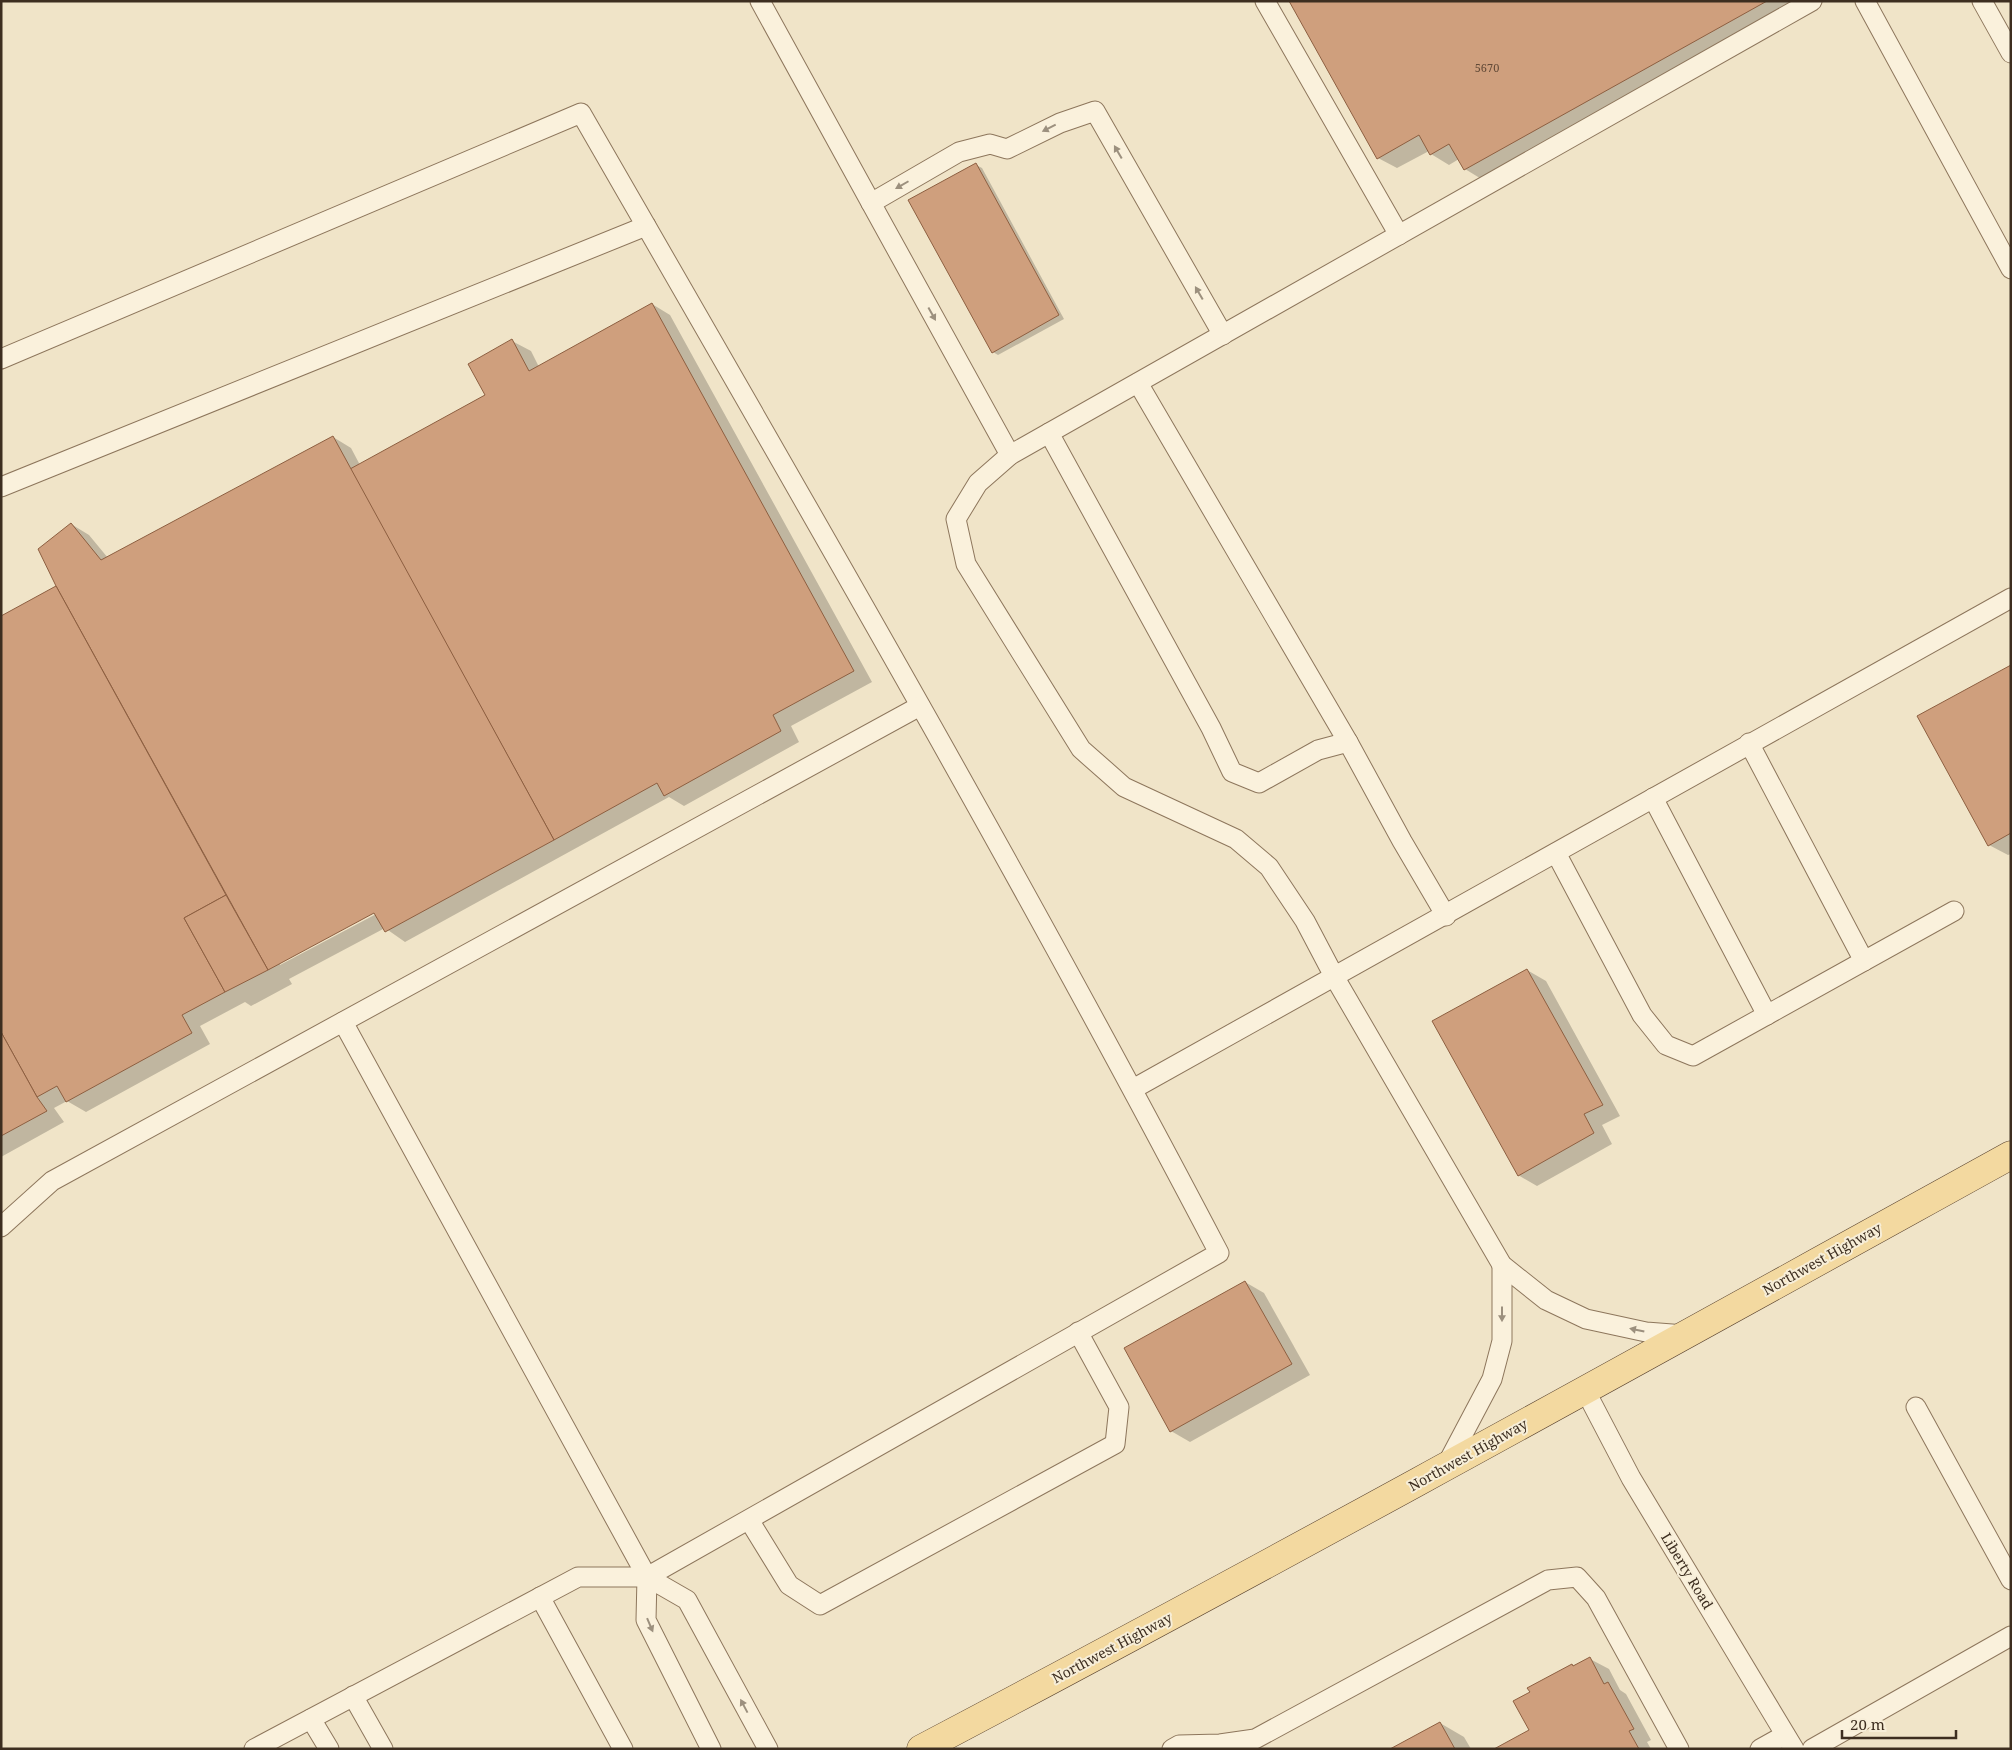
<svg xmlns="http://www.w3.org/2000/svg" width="2012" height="1750" viewBox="0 0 2012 1750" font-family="'Noto Serif',serif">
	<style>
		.shadow { fill: #0003; fill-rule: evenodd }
		.building { fill: #cf9f7d; stroke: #8d5f41 }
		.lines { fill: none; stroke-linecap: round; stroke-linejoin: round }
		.lane-casing { stroke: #8d765c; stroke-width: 21 }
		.primary-casing { stroke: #5b4430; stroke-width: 29 }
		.lane { stroke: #faf1dc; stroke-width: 19 }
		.primary { stroke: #f3d9a0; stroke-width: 28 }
		.oneway { fill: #9c907e }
		.labels { text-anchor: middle; stroke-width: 4; stroke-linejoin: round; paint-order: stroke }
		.number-label { font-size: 11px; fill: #624a37 }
		.street-label { font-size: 14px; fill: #3d2e20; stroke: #f7eed8 }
	</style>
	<rect width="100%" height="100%" fill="#f0e4c8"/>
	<g class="shadow">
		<polygon points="1291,1 1804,1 1483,180 1465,169 1459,159 1449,165 1431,154 1429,151 1397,168 1378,158"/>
		<polygon points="976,165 982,168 1064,319 998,355 993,352"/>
		<path d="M 652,304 L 670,315 L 872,682 L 791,726 L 799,742 L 684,806 L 669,797 L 405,942 L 385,928 L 289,979 L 292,984 L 251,1006 L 245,1002 L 200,1026 L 210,1044 L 86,1112 L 67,1101 L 54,1108 L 64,1122 L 1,1157 L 1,617 L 58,586 L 71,524 L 89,535 L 108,558 L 333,437 L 351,448 L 360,465 L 486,395 L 512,341 L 531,351 L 539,367 ZM 379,909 L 380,912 L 280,965 L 280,962 Z"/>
		<polygon points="2011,666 2011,854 2008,855 1989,845"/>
		<polygon points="1527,970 1546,981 1620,1116 1602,1125 1612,1144 1537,1186 1518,1175"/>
		<polygon points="1245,1282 1264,1293 1310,1375 1190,1442 1171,1431"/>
		<polygon points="1590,1659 1609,1669 1620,1690 1626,1694 1651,1740 1647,1742 1651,1749 1497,1749 1530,1731 1531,1693 1572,1665 1575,1667"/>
		<polygon points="1440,1723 1464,1737 1471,1749 1393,1749"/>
	</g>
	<g class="building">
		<polygon points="1289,1 1767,1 1464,170 1449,144 1430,155 1419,135 1377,159"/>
		<polygon points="976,163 1059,315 992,353 908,200"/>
		<polygon points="652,303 854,671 773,715 781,731 664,796 657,783 554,840 350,469 485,395 468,364 512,339 529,371"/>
		<polygon points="333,436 554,840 385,932 374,913 268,970 56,586 38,549 71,523 101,560"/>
		<polygon points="56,586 226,895 184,918 225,992 182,1015 192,1033 66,1102 57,1086 37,1097 1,1032 1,616"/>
		<polygon points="2011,665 2011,833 1988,846 1917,716"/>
		<polygon points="226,895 268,970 225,992 184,918"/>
		<polygon points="1527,969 1603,1105 1584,1114 1594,1133 1518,1176 1432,1021"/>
		<polygon points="1,1032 37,1097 47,1111 1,1136"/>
		<polygon points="1245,1281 1292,1364 1170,1432 1124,1348"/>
		<polygon points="1590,1657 1604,1684 1608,1682 1634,1729 1629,1731 1639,1749 1494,1749 1529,1730 1513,1701 1530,1692 1527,1688 1572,1664 1573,1666"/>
		<polygon points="1440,1722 1455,1749 1390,1749"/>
	</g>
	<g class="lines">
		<defs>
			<g id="lane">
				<polyline points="760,1 871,203"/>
				<polyline points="1265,1 1399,235"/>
				<polyline points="1865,1 2011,269"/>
				<polyline points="1982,1 2011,53"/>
				<path d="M 1,359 L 581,113 C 798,490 1017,867 1219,1253 L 647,1577 L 578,1577 L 254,1749"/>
				<polyline points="1138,383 1348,742"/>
				<polyline points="1049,433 1211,728 1232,772 1259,783 1318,750 1348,742 1402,841 1446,916"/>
				<polyline points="1010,455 871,203 959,152 990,144 1007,149 1060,123 1095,111 1223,335"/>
				<polyline points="1,487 646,226"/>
				<polyline points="1749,743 1864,961"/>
				<polyline points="1653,798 1767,1015"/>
				<polyline points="1556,853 1642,1015 1666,1045 1693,1056 1954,911"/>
				<polyline points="343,1022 647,1577 646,1620 711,1749"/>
				<path d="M 1133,1089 C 1427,927 1718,760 2011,598"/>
				<polyline points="1,1227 52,1181 920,706"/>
				<polyline points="1685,1335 1646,1332 1586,1319 1546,1300 1502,1265 1335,978 1305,921 1269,867 1236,839 1124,787 1081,749 966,564 956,519 978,483 1010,455 1812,1"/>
				<polyline points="1585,1390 1631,1478 1794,1749"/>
				<polyline points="1916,1407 2011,1580"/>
				<polyline points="1446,1466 1492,1379 1502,1341 1502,1265"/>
				<polyline points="749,1520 789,1585 820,1605 1115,1444 1119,1407 1078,1332"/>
				<polyline points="647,1577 687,1600 768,1749"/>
				<polyline points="540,1597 623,1749"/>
				<polyline points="353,1696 383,1749"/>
				<polyline points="311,1719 329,1749"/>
				<polyline points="1172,1749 1179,1745 1220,1744 1255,1739 1548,1580 1577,1577 1596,1598 1679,1749"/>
				<polyline points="1760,1749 1785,1735"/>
				<polyline points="1812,1749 2011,1636"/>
			</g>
			<path id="primary" d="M 921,1749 C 1287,1556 1649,1355 2011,1155"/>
		</defs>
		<use href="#lane" class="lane-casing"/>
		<use href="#primary" class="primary-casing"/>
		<use href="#lane" class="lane"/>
		<use href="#primary" class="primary"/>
	</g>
	<defs><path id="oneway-solid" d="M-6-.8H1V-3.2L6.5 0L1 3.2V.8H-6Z" transform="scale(1.25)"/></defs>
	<g class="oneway">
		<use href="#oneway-solid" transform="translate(1049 128) rotate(153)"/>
		<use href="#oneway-solid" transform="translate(1118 152) rotate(-120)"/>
		<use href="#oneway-solid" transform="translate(902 185) rotate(150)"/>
		<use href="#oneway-solid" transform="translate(1199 293) rotate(-120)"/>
		<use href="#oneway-solid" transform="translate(932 314) rotate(61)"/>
		<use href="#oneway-solid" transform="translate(1502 1314) rotate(90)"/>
		<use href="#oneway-solid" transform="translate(1637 1330) rotate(-168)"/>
		<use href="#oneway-solid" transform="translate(650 1625) rotate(67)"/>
		<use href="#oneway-solid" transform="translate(744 1706) rotate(-118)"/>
	</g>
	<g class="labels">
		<g class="number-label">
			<text x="1487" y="72">5670</text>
		</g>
		<g class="street-label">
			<text transform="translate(1822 1259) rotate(-29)" y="5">Northwest Highway</text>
			<text transform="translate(1468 1455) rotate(-29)" y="5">Northwest Highway</text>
			<text transform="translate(1687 1571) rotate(59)" y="5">Liberty Road</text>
			<text transform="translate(1112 1648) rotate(-28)" y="5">Northwest Highway</text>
		</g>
	</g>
	<rect width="2012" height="1750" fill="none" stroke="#3d2e20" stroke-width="5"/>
	<path d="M1842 1730v8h114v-8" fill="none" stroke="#3d2e20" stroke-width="2.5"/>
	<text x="1850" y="1730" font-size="15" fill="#3d2e20" stroke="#f7eed8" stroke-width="4" paint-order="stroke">20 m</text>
</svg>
